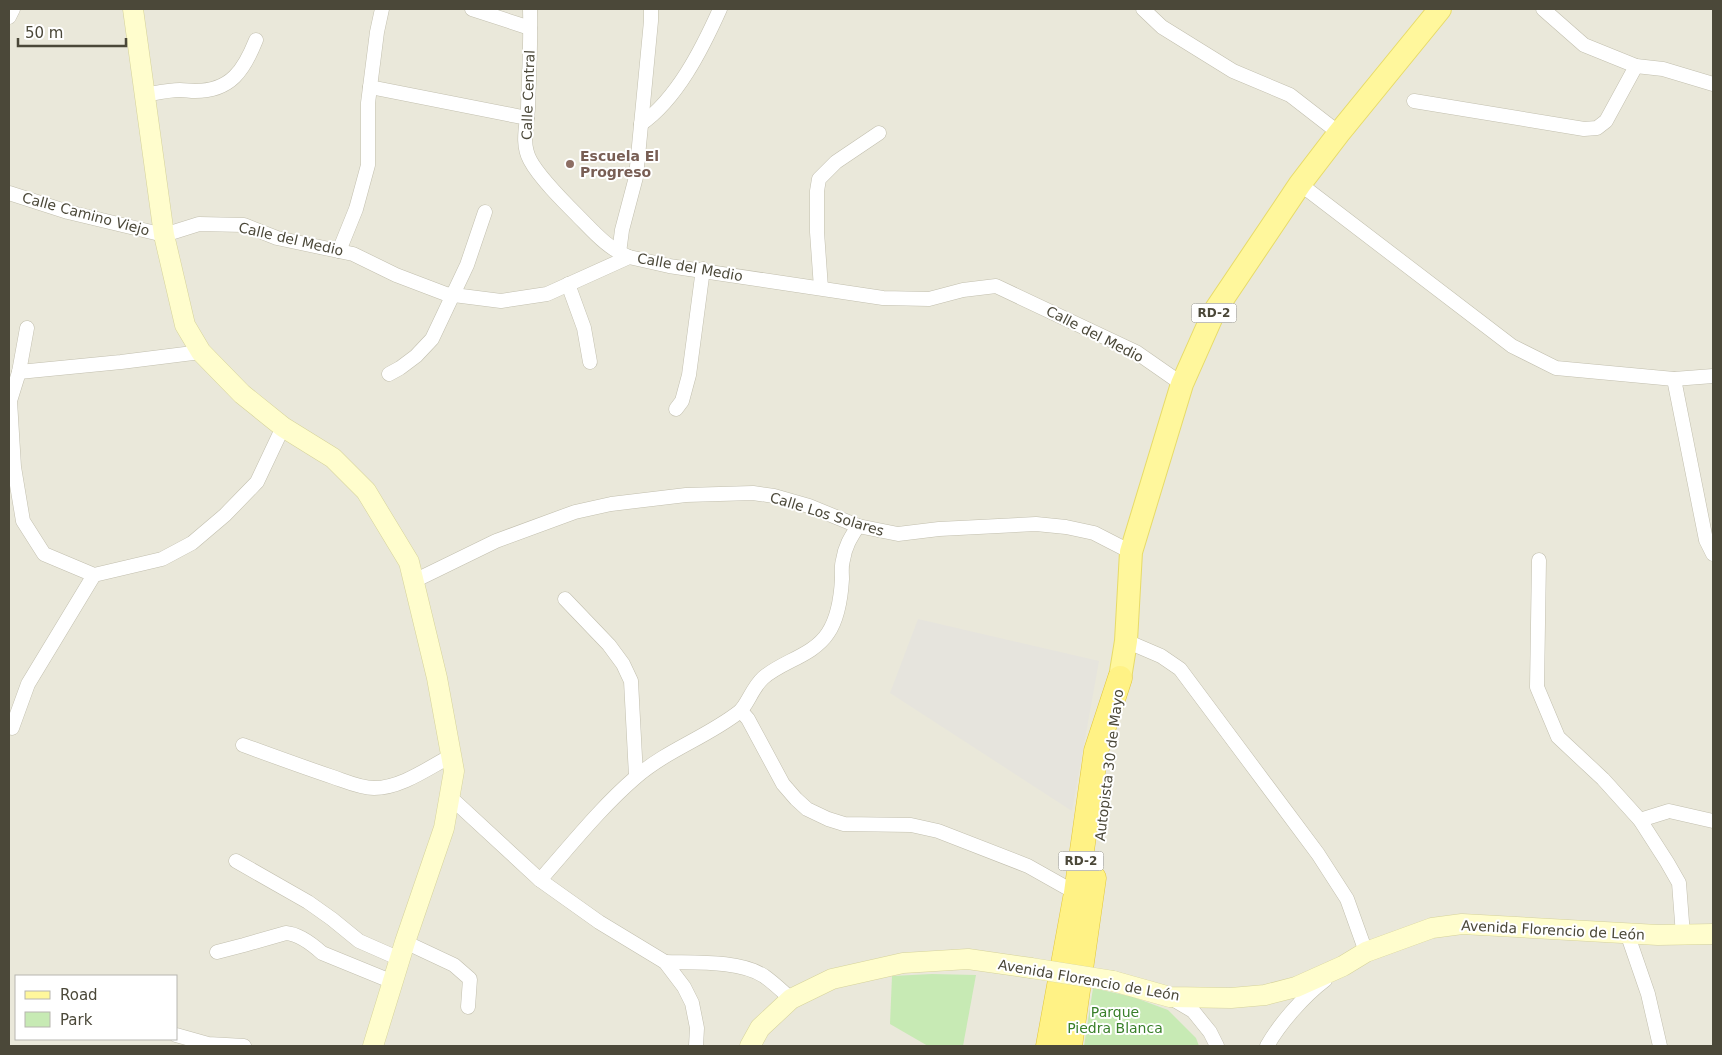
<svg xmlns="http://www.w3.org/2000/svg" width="1722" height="1055" viewBox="0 0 1722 1055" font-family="'DejaVu Sans',sans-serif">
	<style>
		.residential { fill: #eae8da; fill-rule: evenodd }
		.industrial { fill: #e6e4dd }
		.green { fill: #c7eab4 }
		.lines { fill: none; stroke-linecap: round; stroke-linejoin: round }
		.minor-casing { stroke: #c2bfae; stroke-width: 15 }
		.secondary-casing { stroke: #d6d39b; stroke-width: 21 }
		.primary-casing { stroke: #e7db69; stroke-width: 24 }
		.trunk-casing { stroke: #e1c63a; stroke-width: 25 }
		.minor { stroke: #fff; stroke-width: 14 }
		.secondary { stroke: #fffdcd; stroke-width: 20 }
		.primary { stroke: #fff79c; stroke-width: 22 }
		.trunk { stroke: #fff285; stroke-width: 24 }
		.secondary-bridge-casing { stroke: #d6d39b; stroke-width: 21; stroke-linecap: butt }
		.secondary-bridge { stroke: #fffdcd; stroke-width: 20 }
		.education-dot { fill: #8d6e63; stroke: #fff; stroke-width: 2 }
		.labels { text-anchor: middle; stroke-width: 4; stroke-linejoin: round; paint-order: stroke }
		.shield { fill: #fff; stroke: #817f74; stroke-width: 1 }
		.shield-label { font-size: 12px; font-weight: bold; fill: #4b4839 }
		.street-label { font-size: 14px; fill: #4b4839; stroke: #fff }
		.education-label { font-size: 14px; font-weight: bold; fill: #785e54; stroke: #fff; text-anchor: start }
		.park-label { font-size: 14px; fill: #387f29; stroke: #fff }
	</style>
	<rect width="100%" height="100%" fill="#f6f5ec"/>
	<path class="residential" d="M 9,9 L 1713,9 L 1713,1046 L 9,1046 ZM 16,976 L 176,976 L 176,1039 L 16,1039 Z"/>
	<polygon class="industrial" points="918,619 1099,661 1072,811 890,693"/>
	<g class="green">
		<polygon points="932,974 976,975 963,1046 928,1046 890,1024 892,976"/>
		<polygon points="1093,988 1133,997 1168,1010 1196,1038 1199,1046 1084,1046"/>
	</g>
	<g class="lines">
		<defs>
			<g id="minor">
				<polyline points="472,9 530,28"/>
				<path d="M 530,9 C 531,42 529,75 528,108 C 527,125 521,143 530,160 C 539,177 562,200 577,215 C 593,231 608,249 629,257"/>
				<polyline points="1143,9 1162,27 1233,71 1290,95 1339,133"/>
				<polyline points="1543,9 1584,45 1636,66 1663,69 1713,84"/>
				<polyline points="9,17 13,9"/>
				<polyline points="370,87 527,118"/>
				<path d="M 145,95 C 156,93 168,90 180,90 C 185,90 190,91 195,91 C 231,91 244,70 256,40"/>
				<polyline points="1414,101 1584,129 1597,128 1606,121 1636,66"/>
				<path d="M 641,124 C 677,99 702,49 720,9"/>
				<polyline points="1300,184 1512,346 1556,368 1674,379 1713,376"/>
				<polyline points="9,193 68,212 164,235 199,224 244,225 277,238 353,254 396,275 446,294 501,301 547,294 629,257 669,266 883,298 929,299 963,290 996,286 1136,352 1182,384"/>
				<polyline points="339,251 356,209 368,165 368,103 377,32 382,9"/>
				<polyline points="619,253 622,230 636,177 651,21 651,9"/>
				<polyline points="568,284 584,328 590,362"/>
				<polyline points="821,288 817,232 817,191 819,179 836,162 879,133"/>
				<polyline points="27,328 19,372 10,401 14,467 23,521 44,554 94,575 162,559 192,543 225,515 257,482 283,427"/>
				<polyline points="19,372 121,362 201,352"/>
				<polyline points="389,374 400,368 416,356 432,339 467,265 485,212"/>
				<polyline points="1674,379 1706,540 1713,554"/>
				<polyline points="676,409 682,401 689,375 703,269"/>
				<polyline points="1539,560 1537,687 1558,737 1603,779 1640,820 1667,862 1679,883 1683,935"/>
				<polyline points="414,581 496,541 575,512 611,504 686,495 753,493 774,496 809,506 858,526 898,534 939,529 1036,524 1066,527 1094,533 1131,552"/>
				<polyline points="565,599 609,645 623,664 631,681 636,776"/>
				<polyline points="1126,641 1161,656 1180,669 1318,854 1347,899 1366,952"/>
				<polyline points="741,711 748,719 783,784 796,799 807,809 828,819 844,824 911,825 938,831 1028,866 1076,893"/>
				<polyline points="12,728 28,684 94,575"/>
				<path d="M 243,745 C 273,756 303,767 333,777 C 345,781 360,788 374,788 C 401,788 428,768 451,756"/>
				<polyline points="449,796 540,880 599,922 665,962 684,987 692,1003 697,1028 696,1046"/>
				<polyline points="1640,820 1669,811 1713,821"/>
				<polyline points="236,861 308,902 332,919 359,941 400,959"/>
				<path d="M 540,880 C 571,845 601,807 636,777 C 667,750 707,737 739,712 C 747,706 752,688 763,678 C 782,661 813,656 828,633 C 838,618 841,597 842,579 C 842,573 841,566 843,560 C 845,546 851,537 858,526"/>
				<polyline points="1627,933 1648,994 1660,1046"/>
				<polyline points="405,942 454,965 470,979 468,1007"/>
				<path d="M 217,952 L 244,945 L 286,933 C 299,934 312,944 322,953 L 393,982"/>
				<path d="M 665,962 C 694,963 739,960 764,976 C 774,983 782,991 791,999"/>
				<polyline points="1171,998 1193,1011 1210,1032 1217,1046"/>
				<polyline points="176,1035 208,1044 244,1046"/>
				<path d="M 1267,1046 C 1280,1023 1304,996 1325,980"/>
			</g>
			<g id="secondary">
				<polyline points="133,9 164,235 185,325 201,352 242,394 283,427 333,458 366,491 409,562 437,678 454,771 444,828 405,942 373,1046"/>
				<polyline points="1113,981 1170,997 1231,998 1265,995 1296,987 1343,966 1366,952 1432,928 1462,924 1658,935 1713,934"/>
				<polyline points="750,1046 760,1028 791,999 832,979 903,963 968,959 1031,968"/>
			</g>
			<polyline id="primary" points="1120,678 1126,641 1131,552 1182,384 1214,312 1300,184 1339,133 1440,9"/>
			<g id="trunk">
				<polyline points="1048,1046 1076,893 1096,751 1120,678"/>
				<polyline points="1070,1046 1094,878"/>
			</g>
		</defs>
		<use href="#minor" class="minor-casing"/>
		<use href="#secondary" class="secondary-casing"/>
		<use href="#primary" class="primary-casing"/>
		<use href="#trunk" class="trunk-casing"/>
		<use href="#minor" class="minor"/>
		<use href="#secondary" class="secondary"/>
		<use href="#primary" class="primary"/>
		<use href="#trunk" class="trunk"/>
		<defs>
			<polyline id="secondary-bridge" points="1031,968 1113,981"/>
		</defs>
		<use href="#secondary-bridge" class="secondary-bridge-casing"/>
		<use href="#secondary-bridge" class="secondary-bridge"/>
	</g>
	<circle class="education-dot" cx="570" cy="164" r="5"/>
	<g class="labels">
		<g class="shield">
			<rect x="1191.5" y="303.5" width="45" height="19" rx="4"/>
			<rect x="1058.5" y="851.5" width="45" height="19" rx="4"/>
		</g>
		<g class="shield-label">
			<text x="1214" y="317">RD-2</text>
			<text x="1081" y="865">RD-2</text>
		</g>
		<g class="street-label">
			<text transform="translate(528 95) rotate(-88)" y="5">Calle Central</text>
			<text transform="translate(86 214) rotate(15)" y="5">Calle Camino Viejo</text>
			<text transform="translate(291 239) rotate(13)" y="5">Calle del Medio</text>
			<text transform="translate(690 267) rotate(10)" y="5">Calle del Medio</text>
			<text transform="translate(1095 334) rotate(27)" y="5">Calle del Medio</text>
			<text transform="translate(827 514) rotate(17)" y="5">Calle Los Solares</text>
			<text transform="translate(1109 765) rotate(-83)" y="5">Autopista 30 de Mayo</text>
			<text transform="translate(1553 930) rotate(3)" y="5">Avenida Florencio de León</text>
			<text transform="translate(1089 980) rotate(10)" y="5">Avenida Florencio de León</text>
		</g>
		<g class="education-label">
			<text x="580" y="161">Escuela El<tspan x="580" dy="16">Progreso</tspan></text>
		</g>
		<g class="park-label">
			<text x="1115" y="1017">Parque<tspan x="1115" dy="16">Piedra Blanca</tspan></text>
		</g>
	</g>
	<rect width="1722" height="1055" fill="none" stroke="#4b4839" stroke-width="20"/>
	<rect x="15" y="975" width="162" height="65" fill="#ffffff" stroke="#b7b6b0"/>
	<rect x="25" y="991" width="25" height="8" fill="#fff79c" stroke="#b7b6b0"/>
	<text x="60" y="1000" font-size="15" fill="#4b4839">Road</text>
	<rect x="25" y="1012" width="25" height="15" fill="#c7eab4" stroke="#b7b6b0"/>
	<text x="60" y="1025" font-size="15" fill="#4b4839">Park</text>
	<path d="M18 38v8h108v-8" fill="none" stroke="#4b4839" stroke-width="2.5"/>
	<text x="25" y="38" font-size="15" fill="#4b4839" stroke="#ffffff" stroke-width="4" paint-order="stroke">50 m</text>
</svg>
